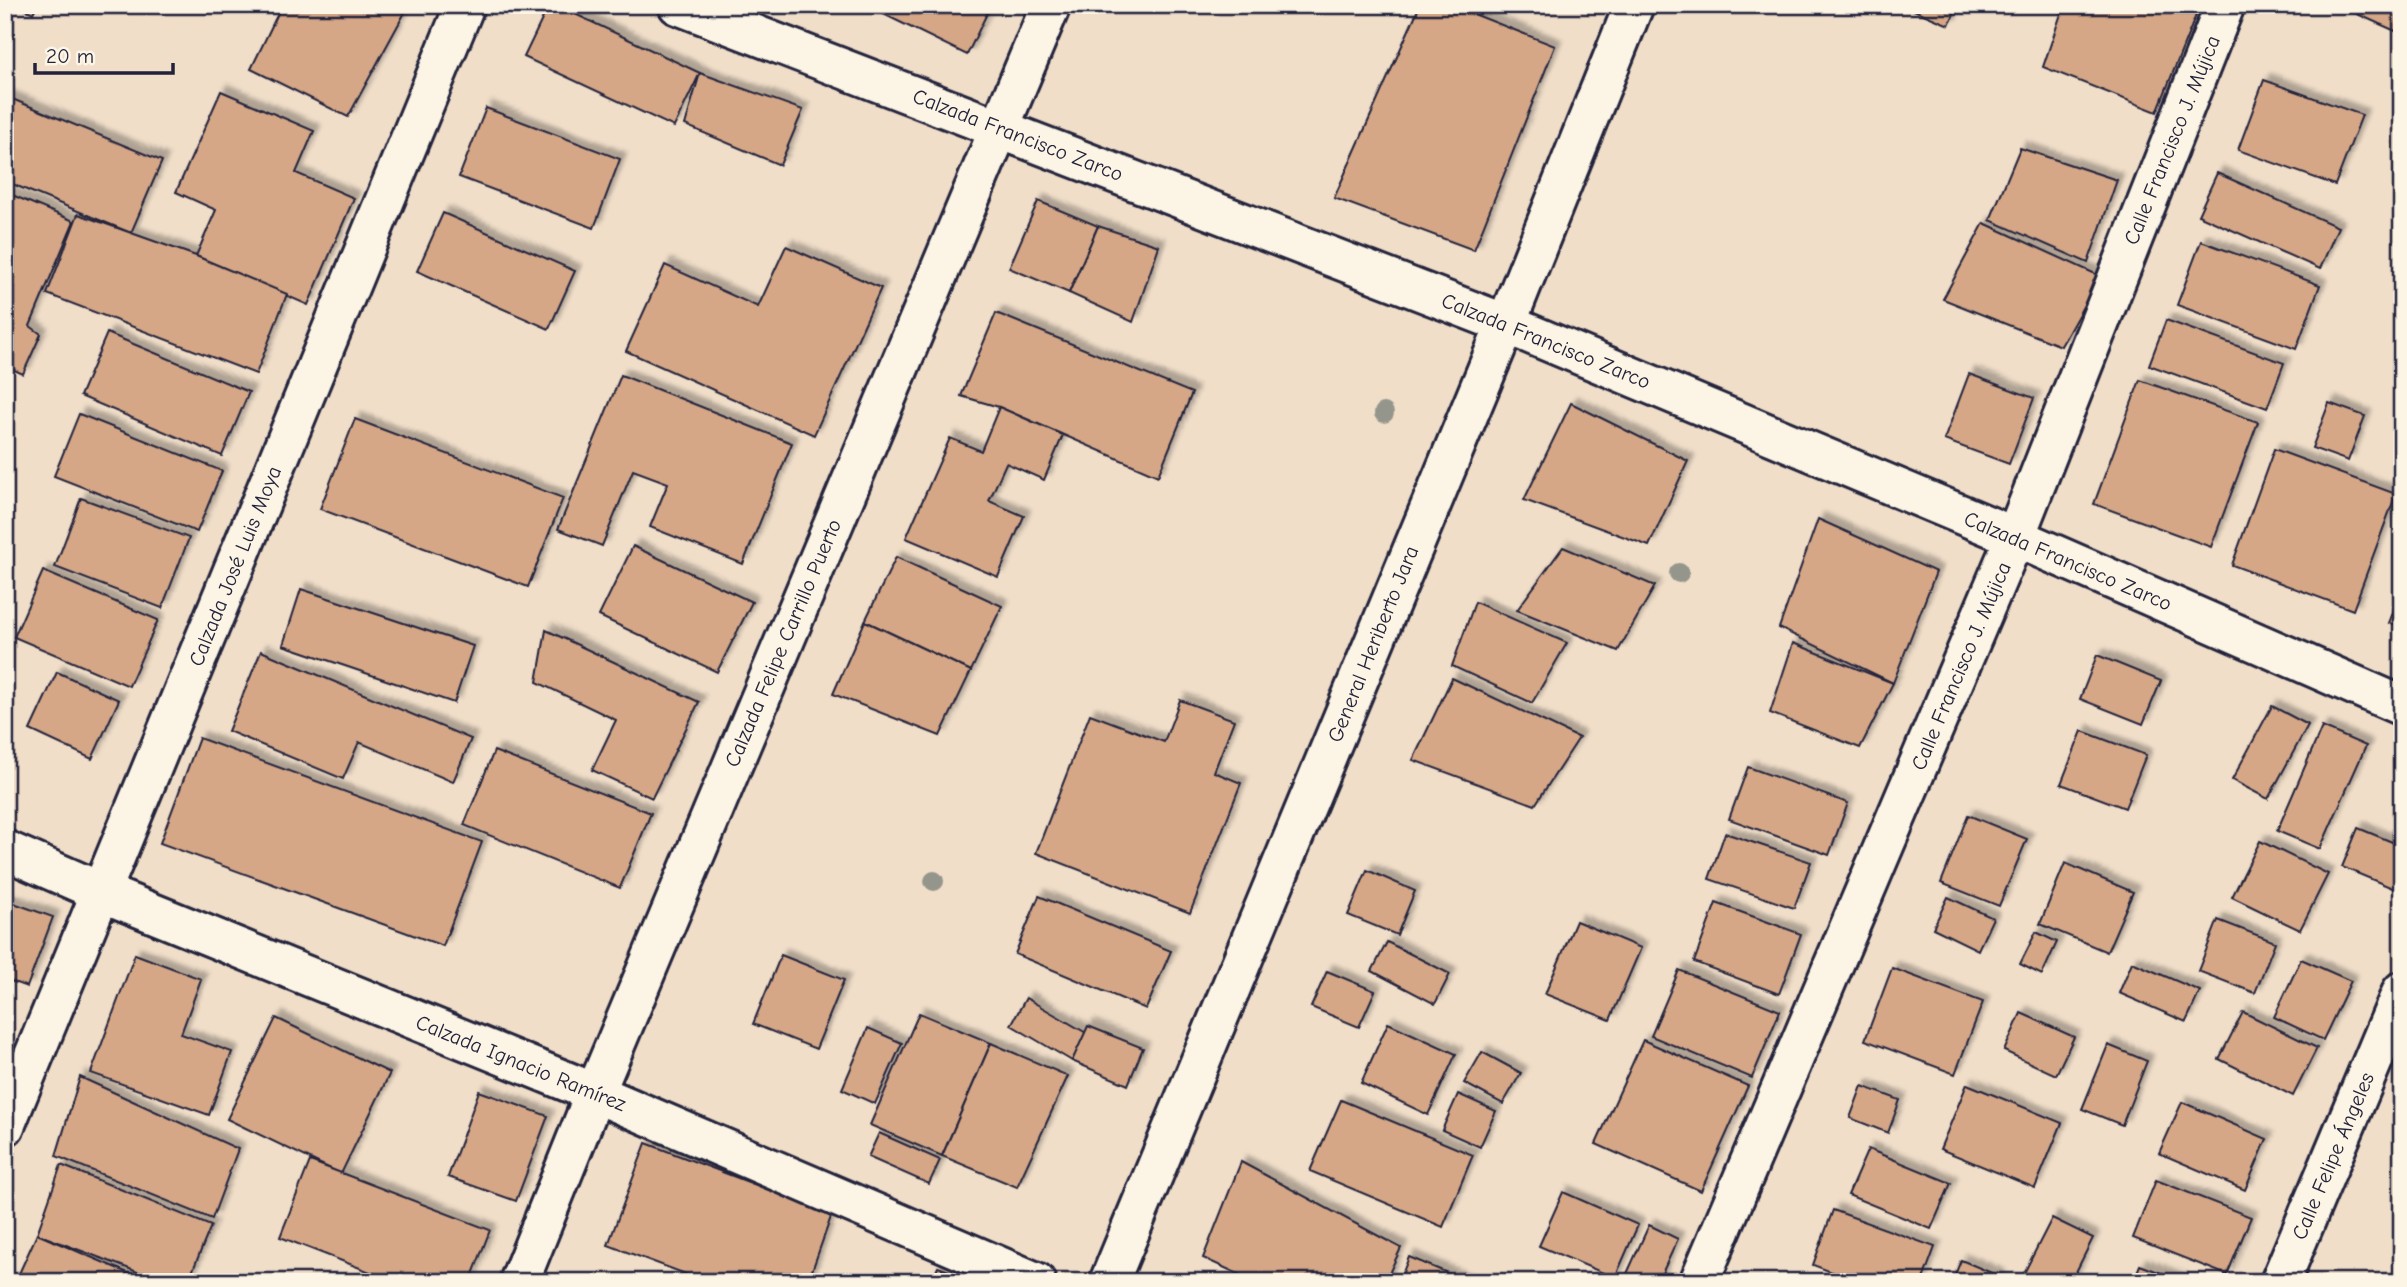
<svg xmlns="http://www.w3.org/2000/svg" width="2407" height="1287" viewBox="0 0 2407 1287" font-family="'Comic Neue',sans-serif">
	<style>
		.building { fill: #d5a787; stroke: #22223b; stroke-width: 2; filter: url(#shadow) }
		.lines { fill: none; stroke-linecap: round; stroke-linejoin: round }
		.minor-casing { stroke: #22223b; stroke-width: 44 }
		.minor { stroke: #fcf5e5; stroke-width: 38 }
		.tree { fill: #94958b }
		.labels { text-anchor: middle; stroke-width: 7; stroke-linejoin: round; paint-order: stroke }
		.street-label { font-size: 21px; fill: #22223b; stroke: #fcf5e5 }
	</style>
	<defs>
		<filter id="shadow"><feDropShadow dx="6" dy="-6" stdDeviation="2" flood-color="#0004"/></filter>
	</defs>
	<rect width="100%" height="100%" fill="#f0dec9"/>
	<filter id="ink" filterUnits="userSpaceOnUse"><feTurbulence type="fractalNoise" baseFrequency=".0143" numOctaves="2"/><feDisplacementMap in="SourceGraphic" scale="14" xChannelSelector="R" yChannelSelector="G"/><feConvolveMatrix kernelMatrix="1 2 1 2 8 2 1 2 1" color-interpolation-filters="sRGB"/></filter>
	<g filter="url(#ink)">
		<g class="building">
			<polygon points="16,5 37,5 33,13"/>
			<polygon points="282,5 409,5 348,117 251,69"/>
			<polygon points="549,5 556,5 700,73 674,127 524,57"/>
			<polygon points="865,5 991,5 967,55"/>
			<polygon points="1420,5 1451,5 1555,46 1474,250 1334,198"/>
			<polygon points="1902,5 1958,5 1949,25"/>
			<polygon points="2064,5 2200,5 2157,112 2043,67"/>
			<polygon points="2337,5 2402,5 2402,34"/>
			<polygon points="700,73 803,110 780,165 685,125"/>
			<polygon points="2264,80 2362,115 2335,185 2238,150"/>
			<polygon points="221,91 314,131 296,173 354,198 308,305 196,256 216,210 176,192"/>
			<polygon points="5,96 162,161 131,233 5,181"/>
			<polygon points="486,108 620,159 594,228 459,177"/>
			<polygon points="2020,148 2117,180 2088,263 1990,220"/>
			<polygon points="2217,173 2338,227 2320,269 2198,215"/>
			<polygon points="5,192 74,221 30,326 41,334 23,374 5,366"/>
			<polygon points="1038,201 1098,226 1069,293 1009,268"/>
			<polygon points="443,213 575,271 549,329 417,271"/>
			<polygon points="78,214 196,256 287,294 256,374 47,294"/>
			<polygon points="1984,223 2100,276 2061,346 1943,299"/>
			<polygon points="1098,226 1159,246 1133,322 1069,293"/>
			<polygon points="2201,241 2320,285 2296,349 2177,305"/>
			<polygon points="786,246 881,288 814,435 626,351 665,265 758,307"/>
			<polygon points="996,313 1192,393 1158,476 999,407 961,396"/>
			<polygon points="2166,320 2284,363 2267,408 2149,365"/>
			<polygon points="107,333 249,392 222,456 80,396"/>
			<polygon points="1969,374 2034,398 2009,464 1944,440"/>
			<polygon points="621,375 792,443 743,564 650,527 668,483 633,470 602,546 558,529"/>
			<polygon points="2140,380 2258,422 2211,547 2094,504"/>
			<polygon points="1571,403 1688,461 1649,546 1524,500"/>
			<polygon points="2329,403 2365,416 2348,461 2312,448"/>
			<polygon points="999,407 1063,435 1044,480 1006,463 989,501 1024,516 998,577 906,538 950,438 981,451"/>
			<polygon points="79,414 222,471 197,532 54,476"/>
			<polygon points="355,419 563,498 528,587 320,509"/>
			<polygon points="2274,449 2396,494 2353,610 2232,565"/>
			<polygon points="81,498 189,538 162,608 55,567"/>
			<polygon points="1818,519 1936,572 1893,683 1779,628"/>
			<polygon points="633,546 752,602 717,672 599,616"/>
			<polygon points="1563,547 1655,586 1618,651 1517,610"/>
			<polygon points="896,557 1002,606 971,671 865,621"/>
			<polygon points="43,571 158,620 129,686 14,637"/>
			<polygon points="301,589 473,646 454,703 283,645"/>
			<polygon points="2402,589 2402,627 2389,623"/>
			<polygon points="1475,602 1567,643 1532,703 1452,666"/>
			<polygon points="865,621 971,671 940,736 833,694"/>
			<polygon points="546,630 699,702 652,798 592,770 616,720 537,682"/>
			<polygon points="1793,643 1893,683 1860,748 1770,713"/>
			<polygon points="261,651 471,739 453,782 359,742 343,779 228,731"/>
			<polygon points="2097,655 2161,681 2143,724 2080,699"/>
			<polygon points="57,672 119,700 92,759 30,730"/>
			<polygon points="1452,678 1579,738 1535,805 1413,760"/>
			<polygon points="1180,700 1234,720 1214,772 1241,783 1190,913 1036,853 1090,714 1164,742"/>
			<polygon points="2272,706 2308,725 2268,799 2232,780"/>
			<polygon points="2322,727 2366,746 2320,849 2277,831"/>
			<polygon points="2082,731 2146,755 2125,808 2061,784"/>
			<polygon points="199,738 482,842 443,946 160,843"/>
			<polygon points="494,751 651,813 620,888 464,825"/>
			<polygon points="1748,767 1848,803 1829,855 1729,819"/>
			<polygon points="1968,815 2027,839 1999,906 1941,883"/>
			<polygon points="2358,828 2402,846 2402,892 2342,867"/>
			<polygon points="1725,833 1811,862 1794,908 1709,879"/>
			<polygon points="2260,841 2328,874 2300,930 2232,897"/>
			<polygon points="2065,863 2133,892 2107,952 2040,924"/>
			<polygon points="1367,870 1415,891 1397,935 1348,915"/>
			<polygon points="1039,896 1171,951 1146,1009 1015,954"/>
			<polygon points="1948,897 1993,918 1978,950 1933,928"/>
			<polygon points="5,900 53,917 27,987 5,979"/>
			<polygon points="1716,903 1801,934 1779,994 1694,962"/>
			<polygon points="2218,920 2275,942 2255,993 2198,971"/>
			<polygon points="1576,921 1641,948 1610,1020 1545,994"/>
			<polygon points="2036,932 2057,942 2042,975 2020,964"/>
			<polygon points="1387,942 1450,974 1435,1004 1372,971"/>
			<polygon points="135,954 201,979 181,1034 232,1052 209,1115 91,1073"/>
			<polygon points="781,955 844,980 816,1049 753,1024"/>
			<polygon points="2301,959 2351,981 2323,1040 2274,1017"/>
			<polygon points="2132,962 2200,991 2186,1022 2119,993"/>
			<polygon points="1892,968 1983,1002 1955,1074 1865,1040"/>
			<polygon points="1679,970 1780,1011 1752,1078 1651,1036"/>
			<polygon points="1327,971 1375,991 1359,1027 1311,1007"/>
			<polygon points="1026,998 1088,1034 1072,1061 1011,1025"/>
			<polygon points="2243,1012 2317,1048 2293,1096 2219,1059"/>
			<polygon points="919,1013 991,1043 942,1156 870,1125"/>
			<polygon points="2021,1013 2074,1037 2056,1075 2004,1051"/>
			<polygon points="276,1018 390,1073 341,1174 227,1119"/>
			<polygon points="1388,1023 1456,1054 1428,1115 1361,1083"/>
			<polygon points="1088,1026 1143,1048 1128,1085 1072,1061"/>
			<polygon points="868,1028 902,1043 875,1104 842,1089"/>
			<polygon points="1643,1040 1748,1086 1701,1191 1596,1144"/>
			<polygon points="991,1043 1068,1076 1017,1187 942,1156"/>
			<polygon points="2108,1045 2147,1061 2122,1125 2082,1109"/>
			<polygon points="1482,1052 1521,1073 1503,1104 1464,1083"/>
			<polygon points="80,1077 238,1149 212,1219 56,1156"/>
			<polygon points="1967,1084 2062,1123 2035,1188 1940,1149"/>
			<polygon points="1862,1086 1900,1100 1888,1133 1850,1118"/>
			<polygon points="479,1091 548,1116 516,1201 448,1177"/>
			<polygon points="1458,1094 1496,1111 1480,1147 1442,1130"/>
			<polygon points="1341,1100 1473,1155 1443,1227 1310,1171"/>
			<polygon points="2182,1102 2267,1139 2245,1190 2159,1153"/>
			<polygon points="879,1133 940,1160 929,1184 868,1157"/>
			<polygon points="646,1143 832,1214 808,1282 707,1282 608,1245"/>
			<polygon points="1868,1149 1951,1183 1931,1229 1848,1195"/>
			<polygon points="310,1161 490,1230 470,1282 396,1282 280,1237"/>
			<polygon points="1241,1162 1401,1248 1385,1282 1256,1282 1203,1258"/>
			<polygon points="61,1165 211,1226 188,1282 164,1282 37,1234"/>
			<polygon points="2156,1180 2251,1217 2227,1275 2133,1238"/>
			<polygon points="1563,1192 1638,1225 1615,1278 1539,1246"/>
			<polygon points="1833,1210 1935,1247 1922,1282 1858,1282 1813,1265"/>
			<polygon points="2052,1218 2093,1238 2071,1282 2032,1282 2022,1277"/>
			<polygon points="1649,1225 1678,1239 1658,1282 1634,1282 1625,1278"/>
			<polygon points="37,1234 149,1282 27,1282 17,1278"/>
			<polygon points="1409,1257 1469,1282 1399,1282"/>
			<polygon points="1961,1260 1999,1276 1997,1282 1952,1282"/>
			<polygon points="2140,1265 2185,1282 2133,1282"/>
			<polygon points="938,1267 979,1282 931,1282"/>
		</g>
		<g class="lines">
			<defs>
				<g id="minor">
					<polyline points="678,5 1506,324 2015,537 2402,706"/>
					<polyline points="5,850 101,892 595,1093 1036,1282"/>
					<polyline points="5,1126 465,5"/>
					<polyline points="519,1282 595,1093 1051,5"/>
					<polyline points="1109,1282 1506,324 1634,5"/>
					<polyline points="1699,1282 2015,537 2225,5"/>
					<polyline points="2280,1282 2402,991"/>
				</g>
			</defs>
			<use href="#minor" class="minor-casing"/>
			<use href="#minor" class="minor"/>
		</g>
		<g class="tree">
			<circle cx="1384" cy="413" r="10"/>
			<circle cx="1679" cy="573" r="10"/>
			<circle cx="934" cy="881" r="10"/>
		</g>
	</g>
	<g class="labels">
		<g class="street-label">
			<text transform="translate(1018 135) rotate(21)" y="7">Calzada Francisco Zarco</text>
			<text transform="translate(2172 140) rotate(-68)" y="7">Calle Francisco J. Mújica</text>
			<text transform="translate(1546 341) rotate(22)" y="7">Calzada Francisco Zarco</text>
			<text transform="translate(2068 561) rotate(23)" y="7">Calzada Francisco Zarco</text>
			<text transform="translate(235 566) rotate(-68)" y="7">Calzada José Luis Moya</text>
			<text transform="translate(783 643) rotate(-67)" y="7">Calzada Felipe Carrillo Puerto</text>
			<text transform="translate(1373 644) rotate(-68)" y="7">General Heriberto Jara</text>
			<text transform="translate(1961 666) rotate(-67)" y="7">Calle Francisco J. Mújica</text>
			<text transform="translate(521 1063) rotate(22)" y="7">Calzada Ignacio Ramírez</text>
			<text transform="translate(2333 1156) rotate(-67)" y="7">Calle Felipe Ángeles</text>
		</g>
	</g>
	<rect width="2407" height="1287" fill="none" stroke="#fcf5e5" stroke-width="28"/>
	<rect x="14" y="14" width="2379" height="1259" fill="none" stroke="#22223b" stroke-width="2.5" filter="url(#ink)"/>
	<path d="M35 63v10h138v-10" fill="none" stroke="#22223b" stroke-width="3.5"/>
	<text x="46" y="63" font-size="21" fill="#22223b" stroke="#fcf5e5" stroke-width="5" paint-order="stroke">20 m</text>
</svg>
